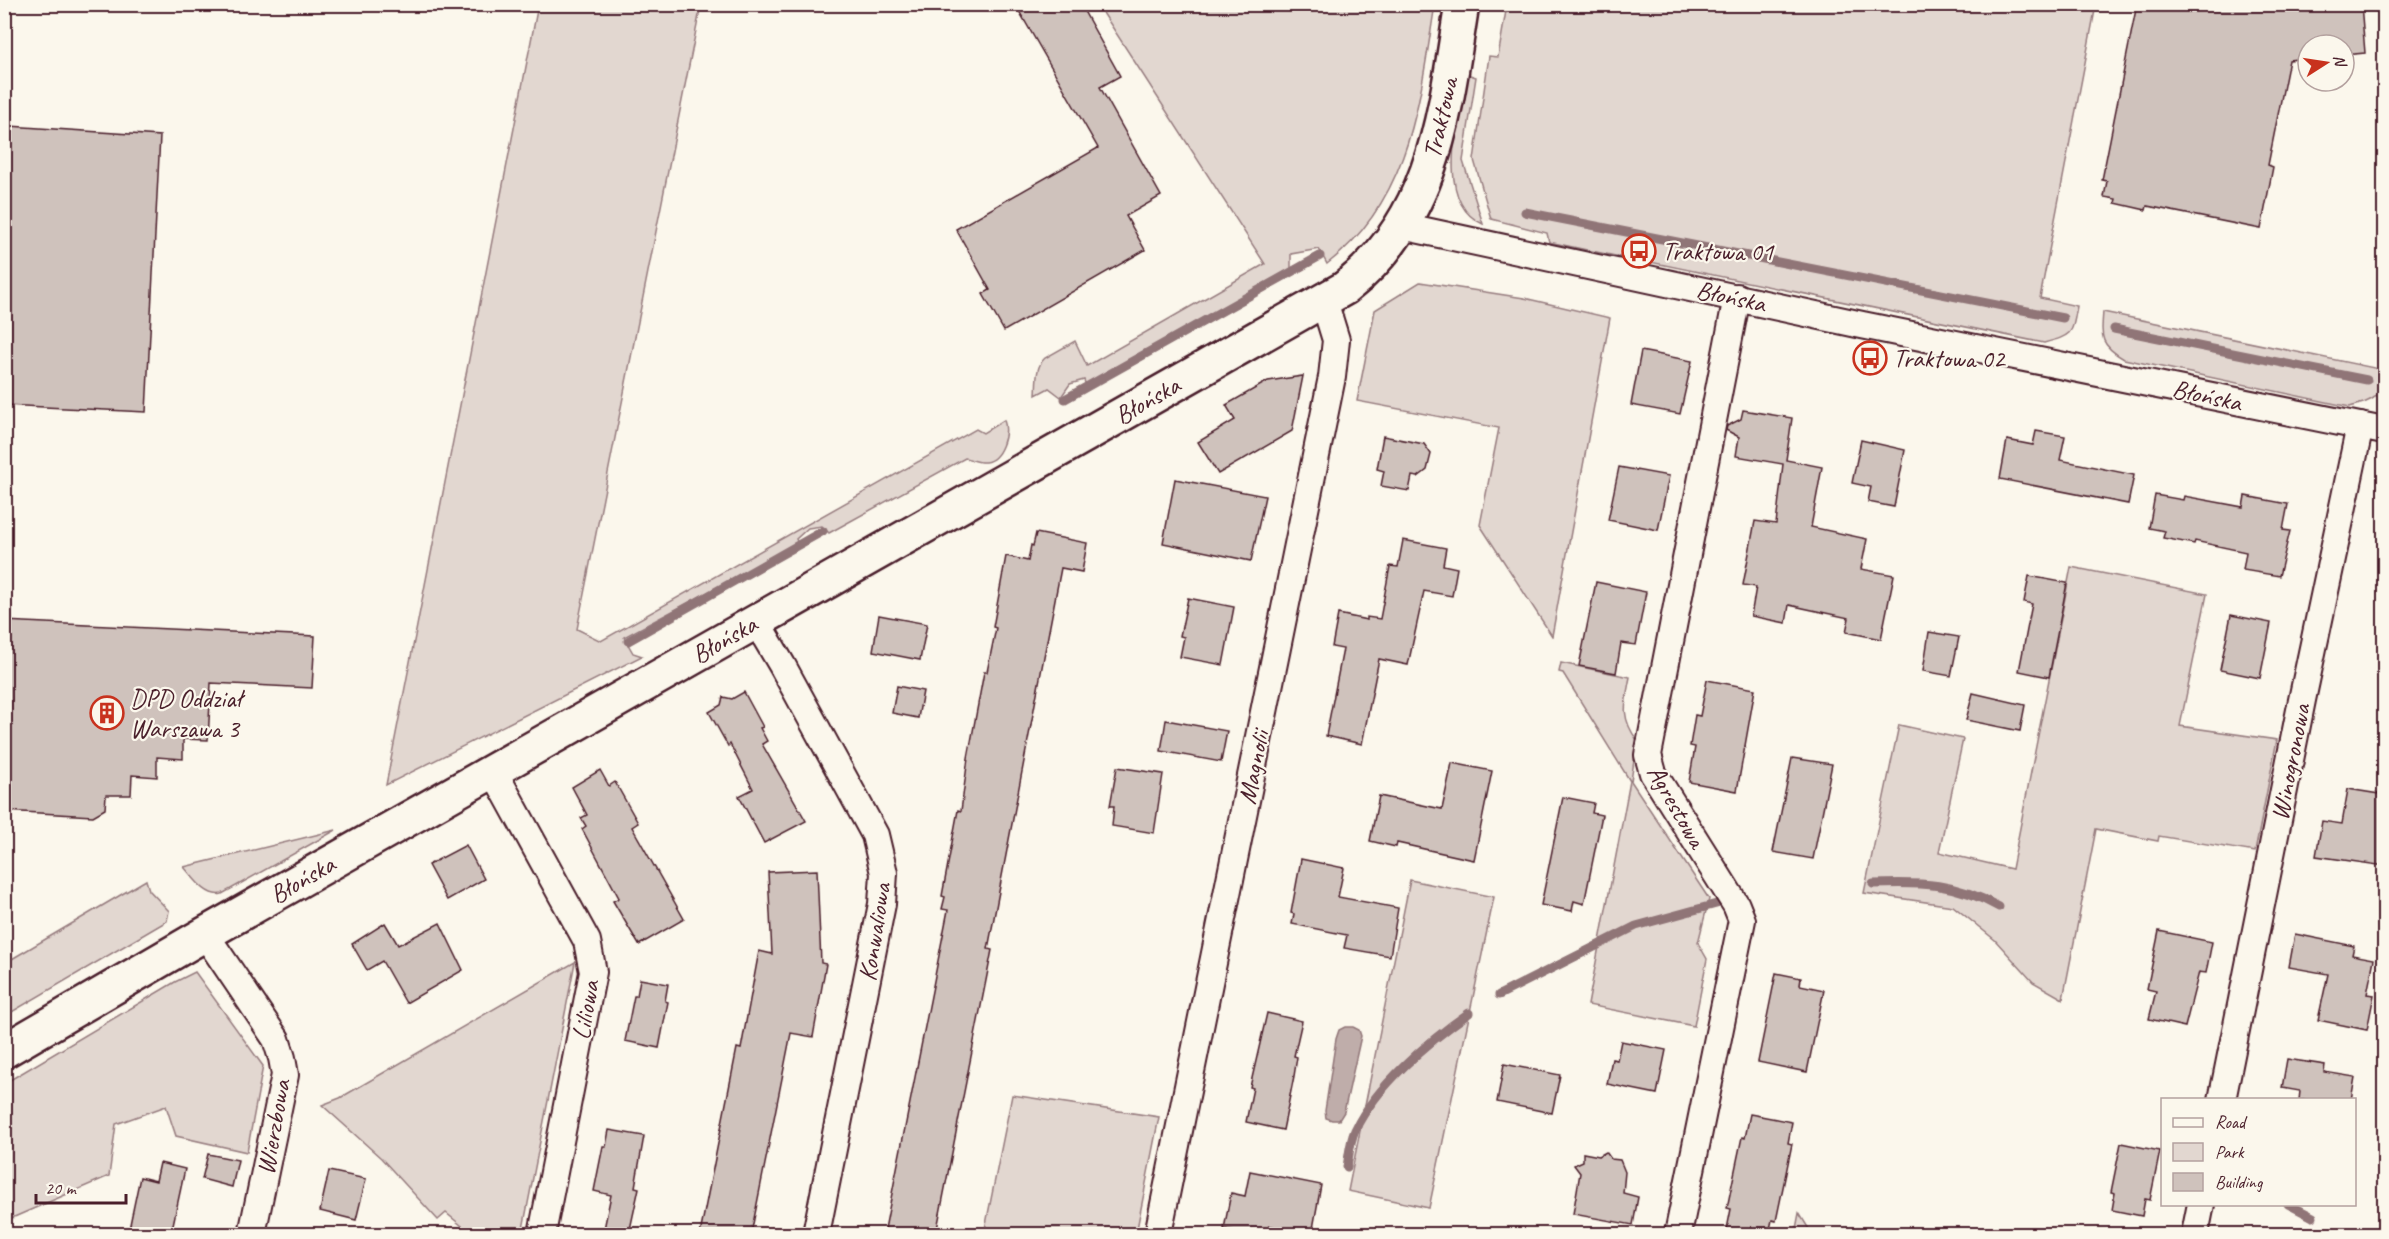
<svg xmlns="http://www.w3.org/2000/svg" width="2389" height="1239" viewBox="0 0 2389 1239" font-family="Caveat,sans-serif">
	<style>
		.green { fill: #e2d7d0; stroke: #967b7e; stroke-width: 1.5 }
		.water { fill: #bfadaa; stroke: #907477; stroke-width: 1.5 }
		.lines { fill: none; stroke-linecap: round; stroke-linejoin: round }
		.stream { stroke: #907477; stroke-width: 9 }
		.building { fill: #cfc2bc; stroke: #4a1f2b; stroke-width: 1.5 }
		.minor-casing { stroke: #4a1f2b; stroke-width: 30 }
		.tertiary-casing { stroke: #4a1f2b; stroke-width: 38 }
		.minor { stroke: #fbf7ec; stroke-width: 26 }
		.tertiary { stroke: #fbf7ec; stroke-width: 33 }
		.labels { text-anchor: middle; stroke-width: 4.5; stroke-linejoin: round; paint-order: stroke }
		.street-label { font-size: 26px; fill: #4a1f2b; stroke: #fbf7ec }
		.poi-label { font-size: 26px; fill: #4a1f2b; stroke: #fbf7ec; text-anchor: start }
	</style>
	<rect width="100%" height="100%" fill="#fbf7ec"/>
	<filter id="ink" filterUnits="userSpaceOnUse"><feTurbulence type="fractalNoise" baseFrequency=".0167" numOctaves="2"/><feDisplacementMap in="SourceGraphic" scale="12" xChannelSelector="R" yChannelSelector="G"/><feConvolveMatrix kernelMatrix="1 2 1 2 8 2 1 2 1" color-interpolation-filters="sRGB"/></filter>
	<g filter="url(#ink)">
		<g class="green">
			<path d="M 538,5 L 701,5 L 577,629 L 601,641 L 976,429 L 983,433 L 1004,420 C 1009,434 1001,460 985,462 C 978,463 971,459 965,458 L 829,533 L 822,526 L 808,528 L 796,539 L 798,544 L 624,637 L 633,653 L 642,656 L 386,785 Z"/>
			<path d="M 1405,5 L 1405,6 L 1434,11 C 1419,105 1409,201 1327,264 L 1319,249 L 1291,254 L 1291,269 L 1089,383 L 1085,383 L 1084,380 L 1070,384 L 1061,397 L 1049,388 L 1036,395 C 1037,382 1035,367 1045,358 L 1075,341 L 1087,366 L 1265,264 L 1098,5 Z"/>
			<path d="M 1507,5 L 2096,5 L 2040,298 L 2077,306 C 2072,335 2073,335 2044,343 L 1650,262 L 1652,251 L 1627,246 L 1625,258 L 1549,242 L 1547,233 L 1491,219 L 1474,160 L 1489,56 L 1498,57 Z"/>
			<path d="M 1467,74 L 1476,77 L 1463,161 L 1483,224 C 1432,202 1460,114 1467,74 Z"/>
			<polygon points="1420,282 1524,298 1610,318 1552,636 1480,525 1499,428 1357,401 1375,310"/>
			<path d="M 2103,312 L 2384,370 C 2385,397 2374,400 2350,407 L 2124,359 C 2100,345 2101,338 2103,312 Z"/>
			<polygon points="2071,567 2207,594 2180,726 2277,740 2255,852 2159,836 2158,841 2096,829 2063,999 2033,982 1995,940 1953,906 1864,893 1899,725 1963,739 1939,852 2012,869"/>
			<path d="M 1561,663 L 1630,677 C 1625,703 1620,717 1637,740 L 1631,781 L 1709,899 L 1698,943 L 1707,959 L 1694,1026 L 1588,1005 L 1630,781 L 1563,673 L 1559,672 Z"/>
			<path d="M 336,830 L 222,894 C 206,898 193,877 184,867 Z"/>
			<polygon points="146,880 149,890 169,911 167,921 5,1016 5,963"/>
			<polygon points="1410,880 1494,897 1429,1208 1348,1191"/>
			<polygon points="575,962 522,1234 472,1234 446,1213 438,1220 381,1158 322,1105 340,1098"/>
			<polygon points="195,972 263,1066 247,1152 176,1136 166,1106 116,1124 109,1176 5,1221 5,1083 175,982"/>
			<polygon points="1012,1095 1159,1117 1136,1234 984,1234"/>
			<polygon points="1799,1213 1812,1234 1795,1234"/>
		</g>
		<polygon class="water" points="1345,1027 1353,1027 1359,1030 1361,1036 1344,1112 1339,1120 1332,1120 1326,1118 1325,1111 1336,1039 1339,1030"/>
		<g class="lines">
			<g class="stream">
				<polyline points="1525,212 2063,318"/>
				<polyline points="2114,329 2367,380"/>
				<polyline points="1065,399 1320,256"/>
				<polyline points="628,641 823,531"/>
				<path d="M 1873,884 C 1922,882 1956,883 1999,907"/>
				<polyline points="1499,995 1636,926 1720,903"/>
				<path d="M 1347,1167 C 1349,1155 1350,1141 1355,1130 C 1376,1086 1429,1041 1469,1013"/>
				<polyline points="2288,1204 2313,1217"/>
			</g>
		</g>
		<g class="building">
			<polygon points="1015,4 1080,4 1120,76 1100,87 1161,196 1126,216 1145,250 1004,331 983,294 990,290 956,229 1098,148"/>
			<polygon points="2137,4 2361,4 2365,53 2344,55 2344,45 2308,45 2308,58 2289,60 2268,165 2273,167 2261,229 2147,206 2146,210 2115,203 2116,199 2104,197 2107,181 2102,180"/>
			<polygon points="9,126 160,136 146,412 4,405 4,251"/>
			<polygon points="1641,351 1692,361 1680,414 1631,405"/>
			<polygon points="1303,376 1292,431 1218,474 1198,442 1235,420 1226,405 1268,381"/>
			<polygon points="1743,410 1792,418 1786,460 1822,467 1811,527 1867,539 1861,569 1894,575 1881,639 1846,632 1849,618 1789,605 1786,623 1751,616 1756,587 1743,585 1755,521 1776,524 1783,464 1736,456 1739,437 1726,430 1727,426 1741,419"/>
			<polygon points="2036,431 2065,436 2060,460 2134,475 2128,504 2000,479 2007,440 2033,445"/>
			<polygon points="1383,436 1424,444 1431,454 1427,470 1418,477 1412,476 1409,491 1381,486 1384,471 1377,469"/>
			<polygon points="1861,440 1905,450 1894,507 1868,502 1871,487 1852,483"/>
			<polygon points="1619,467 1669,476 1658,530 1608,520"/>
			<polygon points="1175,479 1265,496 1251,561 1163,543"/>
			<polygon points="2155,495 2183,500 2184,496 2243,507 2245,496 2288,504 2283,530 2290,531 2279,576 2243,570 2246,552 2195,541 2194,544 2163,538 2165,531 2149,528"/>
			<polygon points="1036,533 1087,543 1082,572 1061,568 988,949 992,950 936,1234 884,1234 948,910 942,909 945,897 942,896 958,810 961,811 968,758 984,672 987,672 996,628 993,627 1006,556 1028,561 1031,545 1033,546"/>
			<polygon points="1403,540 1446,548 1443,565 1457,568 1452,596 1424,591 1408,665 1379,659 1362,744 1326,736 1343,649 1332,647 1338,614 1367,620 1367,617 1380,619 1390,566 1398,567"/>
			<polygon points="2029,576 2067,583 2049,677 2019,671 2032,604 2024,602"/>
			<polygon points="1596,582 1646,592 1636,645 1621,643 1616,673 1579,666"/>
			<polygon points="1188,598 1234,607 1223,665 1180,657 1184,637 1180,636"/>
			<polygon points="879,615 927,624 920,660 873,651"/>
			<polygon points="2231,615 2271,623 2260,678 2220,670"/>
			<polygon points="4,621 315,636 312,688 211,683 208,740 183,739 183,759 157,757 157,777 132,775 131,795 106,795 105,809 93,816 4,811"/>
			<polygon points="1929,632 1959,637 1951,676 1923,671"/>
			<polygon points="1707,680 1755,689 1737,791 1689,782 1695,747 1690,746 1695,715 1700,716"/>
			<polygon points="897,686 923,691 918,718 892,713"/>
			<polygon points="744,692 763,727 760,728 767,741 762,744 806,821 764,843 739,796 753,789 730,744 728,746 709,712 721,705 723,697 732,699"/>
			<polygon points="1973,693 2025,705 2020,731 1966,720"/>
			<polygon points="1166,720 1227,731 1221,762 1161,751"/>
			<polygon points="1792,758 1832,764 1813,859 1773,852"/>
			<polygon points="1452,763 1492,771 1474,860 1397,843 1396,847 1370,841 1379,796 1442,809"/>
			<polygon points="1117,767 1163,774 1154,833 1112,826 1114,806 1110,806"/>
			<polygon points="600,770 609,786 615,782 638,823 632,827 684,919 639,945 613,901 619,898 582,829 586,826 581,818 587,815 572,787"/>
			<polygon points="2348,789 2385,795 2385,866 2316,856 2322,821 2342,824"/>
			<polygon points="1563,797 1594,803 1592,813 1602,815 1584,904 1574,901 1572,911 1541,905"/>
			<polygon points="466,845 484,879 447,900 428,865"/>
			<polygon points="1301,859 1344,868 1338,897 1398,908 1390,956 1344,948 1347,935 1292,924 1294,914 1291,913"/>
			<polygon points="817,870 821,963 826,964 813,1037 791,1033 751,1234 700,1234 737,1048 741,1049 759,951 772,954 768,872"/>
			<polygon points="385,923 398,945 440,923 463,970 406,1003 382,961 367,970 352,944"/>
			<polygon points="2159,931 2212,942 2206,973 2199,972 2185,1027 2149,1019 2156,991 2147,989"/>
			<polygon points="2295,934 2354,946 2352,955 2374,959 2367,994 2374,995 2367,1030 2318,1020 2328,974 2289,967"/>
			<polygon points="1776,973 1801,978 1800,985 1824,990 1807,1072 1758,1062"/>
			<polygon points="640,979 668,984 665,1001 668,1002 659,1048 625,1041 634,996 637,996"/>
			<polygon points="1267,1013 1302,1021 1294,1056 1297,1057 1294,1076 1283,1130 1246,1122 1253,1088 1250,1087"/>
			<polygon points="1621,1041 1666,1050 1657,1094 1607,1084 1612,1059 1617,1060"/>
			<polygon points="2287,1059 2325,1065 2324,1072 2355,1077 2351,1100 2299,1100 2300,1091 2282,1088"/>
			<polygon points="1504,1064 1560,1075 1552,1113 1497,1102"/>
			<polygon points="1750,1114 1792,1122 1788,1143 1792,1144 1776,1221 1772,1220 1769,1234 1726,1234 1731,1209 1727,1208 1742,1137 1745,1138"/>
			<polygon points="609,1130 644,1136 635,1187 639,1188 629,1234 603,1234 611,1195 594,1191 603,1146 606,1146"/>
			<polygon points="2121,1143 2160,1151 2150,1200 2145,1199 2142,1216 2112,1210 2115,1193 2111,1192"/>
			<polygon points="1606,1152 1611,1159 1620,1160 1625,1172 1623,1193 1638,1197 1633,1225 1573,1214 1580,1173 1574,1165 1583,1161 1583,1153 1599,1156"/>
			<polygon points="208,1154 238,1160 232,1187 202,1179"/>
			<polygon points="160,1163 185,1169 171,1234 128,1234 140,1177 156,1181"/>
			<polygon points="329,1171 366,1179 356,1220 320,1211"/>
			<polygon points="1250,1171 1321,1185 1312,1234 1270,1226 1269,1234 1254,1234 1224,1229 1231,1193 1245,1196"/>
		</g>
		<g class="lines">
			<defs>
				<g id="minor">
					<polyline points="1402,226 1862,325 2384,431"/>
					<polyline points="756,621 782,665 875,835 884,873 882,904 816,1234"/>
					<polyline points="493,770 587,941 593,972 542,1234"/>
					<polyline points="205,934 276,1039 282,1058 285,1075 252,1234"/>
					<polyline points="2222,1100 2302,700 2360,426"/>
					<polyline points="1158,1234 1332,377 1336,340 1324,301"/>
					<polyline points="1678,1234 1742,920 1736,905 1653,773 1648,755 1737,297"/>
					<polyline points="2195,1234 2201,1204"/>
				</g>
				<path id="tertiary" d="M 4,1051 L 205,934 L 1345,288 C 1436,217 1445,111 1462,4"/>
			</defs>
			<use href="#minor" class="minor-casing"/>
			<use href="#tertiary" class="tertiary-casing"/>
			<use href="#minor" class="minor"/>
			<use href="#tertiary" class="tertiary"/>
		</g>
	</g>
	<defs>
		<symbol id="bus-ring" viewBox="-11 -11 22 22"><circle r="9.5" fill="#fbf7ec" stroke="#c8321e" stroke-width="1.5"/><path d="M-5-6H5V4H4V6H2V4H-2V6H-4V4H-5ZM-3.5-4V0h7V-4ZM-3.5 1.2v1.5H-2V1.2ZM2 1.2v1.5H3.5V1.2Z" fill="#c8321e"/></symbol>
		<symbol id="building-ring" viewBox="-11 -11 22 22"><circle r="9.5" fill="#fbf7ec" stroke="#c8321e" stroke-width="1.5"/><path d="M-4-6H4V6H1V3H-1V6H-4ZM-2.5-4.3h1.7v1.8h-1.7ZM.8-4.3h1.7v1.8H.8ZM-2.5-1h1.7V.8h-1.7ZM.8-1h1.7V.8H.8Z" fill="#c8321e"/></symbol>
	</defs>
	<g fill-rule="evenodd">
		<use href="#bus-ring" x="1620" y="232" width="38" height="38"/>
		<use href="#bus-ring" x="1851" y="339" width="38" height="38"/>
		<use href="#building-ring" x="88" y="694" width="38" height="38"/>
	</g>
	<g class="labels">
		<g class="street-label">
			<text transform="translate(1440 118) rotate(-77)" y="9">Traktowa</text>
			<text transform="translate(1731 296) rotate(12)" y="9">Błońska</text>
			<text transform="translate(2207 395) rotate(12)" y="9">Błońska</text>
			<text transform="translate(1147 400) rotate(-30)" y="9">Błońska</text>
			<text transform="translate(724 639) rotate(-30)" y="9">Błońska</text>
			<text transform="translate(2290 762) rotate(-79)" y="9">Winogronowa</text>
			<text transform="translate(1253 767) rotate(-79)" y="9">Magnolii</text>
			<text transform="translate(1677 806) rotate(60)" y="9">Agrestowa</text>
			<text transform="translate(302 879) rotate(-30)" y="9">Błońska</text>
			<text transform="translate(874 932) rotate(-81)" y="9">Konwaliowa</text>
			<text transform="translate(585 1010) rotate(-80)" y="9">Liliowa</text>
			<text transform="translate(273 1127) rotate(-80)" y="9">Wierzbowa</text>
		</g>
		<g class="poi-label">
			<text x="1662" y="260">Traktowa 01</text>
			<text x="1893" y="367">Traktowa 02</text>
			<text x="130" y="707">DPD Oddział<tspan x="130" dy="30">Warszawa 3</tspan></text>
		</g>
	</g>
	<rect width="2389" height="1239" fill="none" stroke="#fbf7ec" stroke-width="24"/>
	<rect x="12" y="12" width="2365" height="1215" fill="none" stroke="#4a1f2b" stroke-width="2" filter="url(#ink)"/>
	<rect x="2161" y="1098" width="195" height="108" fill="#fbf7ec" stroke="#b4a19f" stroke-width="1.5"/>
	<rect x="2173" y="1118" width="30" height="9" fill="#fbf7ec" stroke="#b4a19f" stroke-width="1.5"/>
	<text x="2215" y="1128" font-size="18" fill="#4a1f2b">Road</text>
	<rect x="2173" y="1143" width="30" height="18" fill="#e2d7d0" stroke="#b4a19f" stroke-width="1.5"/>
	<text x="2215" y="1158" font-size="18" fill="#4a1f2b">Park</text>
	<rect x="2173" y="1173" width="30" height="18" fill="#cfc2bc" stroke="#b4a19f" stroke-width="1.5"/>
	<text x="2215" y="1188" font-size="18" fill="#4a1f2b">Building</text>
	<g transform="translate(2326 63) rotate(78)"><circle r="28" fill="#fbf7ec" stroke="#b4a19f" stroke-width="1.5"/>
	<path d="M0-4.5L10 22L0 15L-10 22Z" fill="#c8321e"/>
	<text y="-9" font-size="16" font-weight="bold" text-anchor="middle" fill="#4a1f2b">N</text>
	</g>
	<path d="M36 1194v9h90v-9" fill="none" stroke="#4a1f2b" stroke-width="3"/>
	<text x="45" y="1194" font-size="18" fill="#4a1f2b" stroke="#fbf7ec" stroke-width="4.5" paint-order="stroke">20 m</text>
</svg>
